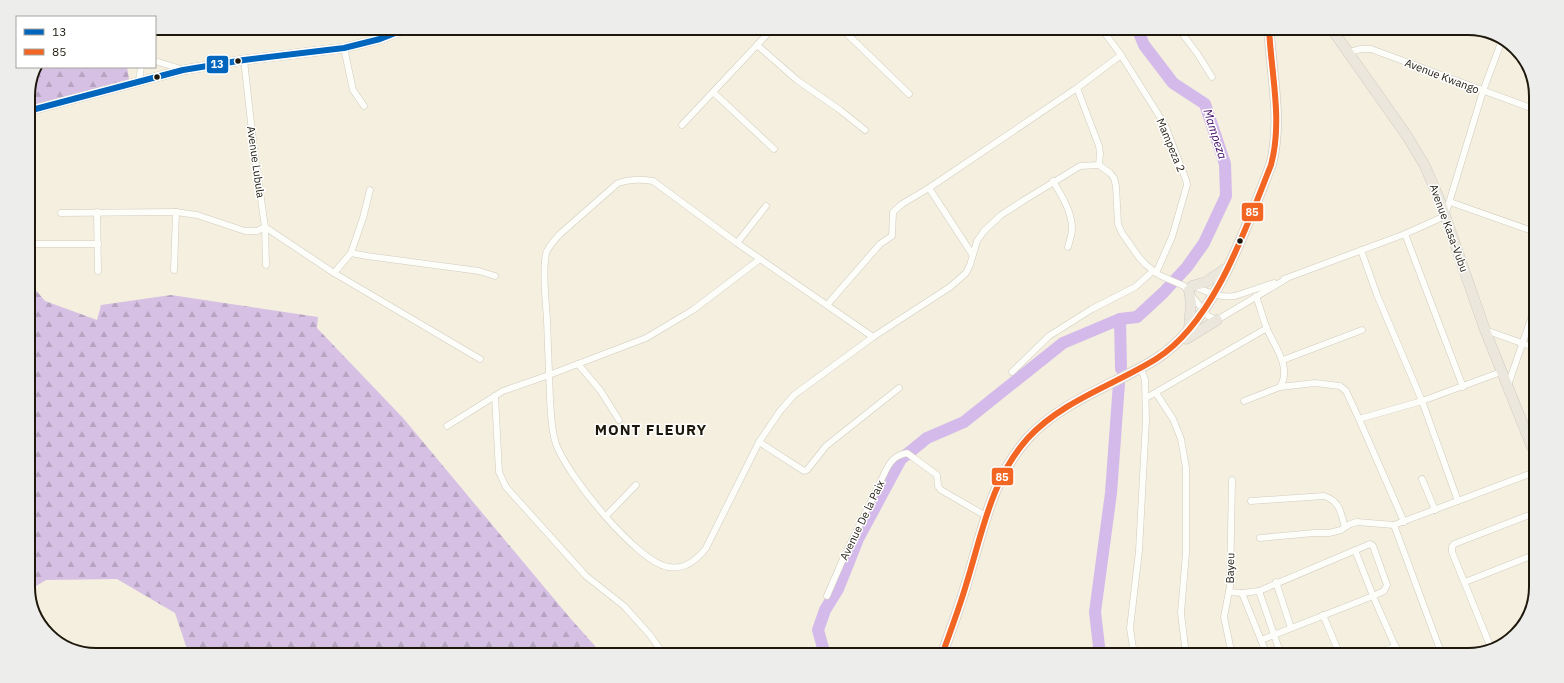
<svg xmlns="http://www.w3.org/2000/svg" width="1564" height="683" viewBox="0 0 1564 683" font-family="'IBM Plex Sans',sans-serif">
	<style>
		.forest { fill: url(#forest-firs) }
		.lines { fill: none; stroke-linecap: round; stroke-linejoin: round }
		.river { stroke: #d4baea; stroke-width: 12 }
		.street-casing { stroke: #d0ccbe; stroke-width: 7 }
		.secondary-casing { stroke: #d0ccbe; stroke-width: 10 }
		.primary-casing { stroke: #cecbc3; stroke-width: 11 }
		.street { stroke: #fdfdfa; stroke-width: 6 }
		.secondary { stroke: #fdfdfa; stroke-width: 9 }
		.primary { stroke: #ebe7dd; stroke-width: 10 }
		.bus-1-casing { stroke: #fff; stroke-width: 9 }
		.bus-2-casing { stroke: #fff; stroke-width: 9 }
		.bus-1 { stroke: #0065bd; stroke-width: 6 }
		.bus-2 { stroke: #f26522; stroke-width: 6 }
		.bus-dot { fill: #1d180b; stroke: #fff; stroke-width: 1.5 }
		.labels { text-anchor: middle; stroke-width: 3; stroke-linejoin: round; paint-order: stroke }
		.street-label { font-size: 11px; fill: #1d180b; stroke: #fff }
		.water-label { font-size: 12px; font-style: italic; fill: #3d0561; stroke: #fff }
		.district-label { font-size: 15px; font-weight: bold; letter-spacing: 1px; fill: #1d180b; stroke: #fff }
		.rim { fill: none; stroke: #1d180b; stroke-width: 2 }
		.line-badge { stroke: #fff; stroke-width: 1.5 }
		.badge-label { font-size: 11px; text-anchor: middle; font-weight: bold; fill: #fff }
	</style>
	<defs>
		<pattern id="forest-firs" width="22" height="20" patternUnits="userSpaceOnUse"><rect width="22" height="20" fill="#d6c0e3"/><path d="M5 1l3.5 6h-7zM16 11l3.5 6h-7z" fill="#b7a4c1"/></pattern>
	</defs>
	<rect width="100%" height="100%" fill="#f4efdf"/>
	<g class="forest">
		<polygon points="39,67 127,67 129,79 108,87 28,108 28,92"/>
		<polygon points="28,281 45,301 97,320 101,305 171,295 318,317 317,328 403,418 570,618 603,655 189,655 175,613 117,579 46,580 28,591"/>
	</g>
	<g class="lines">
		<g class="river">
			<polyline points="1120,319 1121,369"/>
			<polyline points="825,655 818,630 825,610 838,589 858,539 901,459 927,438 964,422 1063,343 1120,319 1137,317 1163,293 1187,267 1204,243 1226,196 1225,164 1205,104 1173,83 1144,45 1137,28"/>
			<polyline points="1100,655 1095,612 1111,493 1119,383"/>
		</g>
		<defs>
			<g id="street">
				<polyline points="843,28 842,29 909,94"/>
				<polyline points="1101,28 1121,55 1165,125 1186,180 1187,185 1172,237 1156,273"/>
				<polyline points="1178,28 1197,53 1212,77"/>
				<polyline points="757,45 797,80 840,110 865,130"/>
				<polyline points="344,48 353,90 364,106"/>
				<polyline points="1349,52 1361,49 1371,49 1536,110"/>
				<polyline points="244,60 254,150 265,227 266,265"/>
				<polyline points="155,61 181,69"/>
				<polyline points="139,81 141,67"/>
				<polyline points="1077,88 1099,146 1100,153 1099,165"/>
				<polyline points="713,92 774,149"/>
				<polyline points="682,125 773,28"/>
				<path d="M 1053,181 C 1061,195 1072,211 1072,229 C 1072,235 1069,242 1068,247"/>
				<polyline points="929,188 972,254"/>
				<polyline points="1450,202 1535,232"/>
				<polyline points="97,212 98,271"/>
				<polyline points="61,213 176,212 197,215 245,231 257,231 265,227 334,273 480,359"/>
				<polyline points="1405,234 1463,387"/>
				<polyline points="737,243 766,206"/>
				<polyline points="28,244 98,244"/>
				<polyline points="1361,250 1377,295 1422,401 1458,501"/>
				<polyline points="351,253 363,218 370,190"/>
				<polyline points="174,270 176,212"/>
				<polyline points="334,273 351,253 367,256 479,271 495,276"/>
				<polyline points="1284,279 1405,234 1445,216 1483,91 1502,40"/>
				<path d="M 1193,286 C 1207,292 1220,298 1235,296 L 1274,283"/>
				<path d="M 1256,296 C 1260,307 1263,319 1267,329 C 1275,347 1292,368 1280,387"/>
				<polyline points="827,305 880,244 892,236 893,212 902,204 929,188 1077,88 1121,55"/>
				<polyline points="1485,330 1533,347"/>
				<path d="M 873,337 L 737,243 L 653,181 C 640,179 631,179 618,183 L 560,234 C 555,240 548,246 546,254 C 542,272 546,301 547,320 C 548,347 549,373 550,399 C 551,414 551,430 556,444 C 567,475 636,561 668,567 C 685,570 697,560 706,548 L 759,442 L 780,411 L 794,395 L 873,337 L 950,287 L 966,273 L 970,265 L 977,241 L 984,231 L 1001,215 L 1026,199 L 1080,166 L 1099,165 L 1110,173 L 1114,178 L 1116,186 L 1118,224 L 1122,233 L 1138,256 L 1145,264 L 1159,275 L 1184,286 L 1208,316 L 1217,320 L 1286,279"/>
				<polyline points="1283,360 1362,330"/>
				<polyline points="578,364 600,390 619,420"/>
				<polyline points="1012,372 1049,336 1092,309 1135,287 1153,271"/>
				<polyline points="1508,385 1534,310"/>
				<polyline points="1156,393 1173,419 1181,439 1186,468 1186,553 1181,613 1186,655"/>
				<polyline points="495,396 499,472 506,487 586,576 624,606 650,635 662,652 662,655"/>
				<polyline points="1146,398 1267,328"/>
				<polyline points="1244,401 1280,387 1315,383 1340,386 1346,391 1359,419 1404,522"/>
				<polyline points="1359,419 1422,401 1501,372"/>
				<polyline points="447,426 503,391 549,375 646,338 693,310 760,259"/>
				<polyline points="759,442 804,471 807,470 826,446 899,388"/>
				<polyline points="1422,479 1435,510"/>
				<path d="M 1251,501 L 1324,496 C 1341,502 1340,512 1345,527"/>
				<polyline points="606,516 636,485"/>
				<polyline points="1394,525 1442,655"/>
				<polyline points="1260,538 1314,533 1329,533 1341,530 1350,524 1357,522 1394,525 1532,473"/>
				<polyline points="1276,582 1291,628"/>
				<polyline points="1465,582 1531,556"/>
				<polyline points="1259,591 1281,655"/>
				<polyline points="1229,592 1242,593 1259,591 1370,544 1373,546 1387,585 1384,591 1373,596 1399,655"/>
				<polyline points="1242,593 1267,655"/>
				<path d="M 827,596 L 843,559 L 887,468 C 892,459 897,455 907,453 L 937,475 L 938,486 L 941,490 L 986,516"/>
				<polyline points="1323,615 1340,655"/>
				<polyline points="1261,640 1373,596 1355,550"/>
				<polyline points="1491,648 1452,552 1452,547 1454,544 1532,514"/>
				<polyline points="1134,655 1130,628 1139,551 1146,420 1145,380 1141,368"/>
				<polyline points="1232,655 1224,617 1230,586 1232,480"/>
				<polyline points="1368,655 1396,647"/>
			</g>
			<polyline id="secondary" points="28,111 183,70 244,60 344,48 380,39 408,28"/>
			<g id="primary">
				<polyline points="1331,28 1407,136 1425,166 1440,201 1485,330 1532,447"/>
				<polyline points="1192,286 1206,282 1225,269"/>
				<polyline points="1189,329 1191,303 1189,290"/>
				<polyline points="1186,339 1217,320"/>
				<path d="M 942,655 C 950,632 959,609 966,585 C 982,534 991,479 1028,438 C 1062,401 1114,385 1156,359 C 1215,322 1246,227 1271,165 C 1283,120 1271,74 1269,28"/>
			</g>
		</defs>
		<use href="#street" class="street-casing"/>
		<use href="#secondary" class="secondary-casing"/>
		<use href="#primary" class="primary-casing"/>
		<use href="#street" class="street"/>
		<use href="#secondary" class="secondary"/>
		<use href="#primary" class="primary"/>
		<defs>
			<polyline id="bus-1" points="28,111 183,70 244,60 344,48 380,39 408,28"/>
			<path id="bus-2" d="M 942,655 C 950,632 959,609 966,585 C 982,534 991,479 1028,438 C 1062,401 1114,385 1156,359 C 1215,322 1246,227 1271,165 C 1283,120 1271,74 1269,28"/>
		</defs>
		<use href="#bus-1" class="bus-1-casing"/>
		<use href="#bus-2" class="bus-2-casing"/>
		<use href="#bus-1" class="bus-1"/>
		<use href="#bus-2" class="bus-2"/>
	</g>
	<g class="bus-dot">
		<circle cx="238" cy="61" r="3.5"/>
		<circle cx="157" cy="77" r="3.5"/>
		<circle cx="1240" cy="241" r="3.5"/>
	</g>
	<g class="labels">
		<g class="street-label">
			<text transform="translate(1442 76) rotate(21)" y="4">Avenue Kwango</text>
			<text transform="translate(1171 145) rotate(67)" y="4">Mampeza 2</text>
			<text transform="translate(256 162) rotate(82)" y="4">Avenue Lubula</text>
			<text transform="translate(1449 228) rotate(70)" y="4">Avenue Kasa-Vubu</text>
			<text transform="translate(862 520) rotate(-64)" y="4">Avenue De la Paix</text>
			<text transform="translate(1230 568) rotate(-89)" y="4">Bayeu</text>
		</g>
		<g class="water-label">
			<text transform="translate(1215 134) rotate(72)" y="4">Mampeza</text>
		</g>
		<g class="district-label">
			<text x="651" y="435">MONT FLEURY</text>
		</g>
	</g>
	<path d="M0 0H1564V683H0ZM96 35H1468A61 61 0 0 1 1529 96V587A61 61 0 0 1 1468 648H96A61 61 0 0 1 35 587V96A61 61 0 0 1 96 35Z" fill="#ededeb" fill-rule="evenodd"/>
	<path class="rim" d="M96 35H1468A61 61 0 0 1 1529 96V587A61 61 0 0 1 1468 648H96A61 61 0 0 1 35 587V96A61 61 0 0 1 96 35Z"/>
	<g class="line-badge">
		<rect x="206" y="55" width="23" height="19" rx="4" fill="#0065bd"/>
		<rect x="1241" y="202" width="23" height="20" rx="4" fill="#f26522"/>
		<rect x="991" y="467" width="23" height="19" rx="4" fill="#f26522"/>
	</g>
	<g class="badge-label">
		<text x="217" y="68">13</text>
		<text x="1252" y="216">85</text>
		<text x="1002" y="481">85</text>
	</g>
	<rect x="16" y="16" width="140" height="52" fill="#ffffff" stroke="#a5a39d"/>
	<rect x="24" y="29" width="20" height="6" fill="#0065bd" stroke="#a5a39d"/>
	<text x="52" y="36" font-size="12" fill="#1d180b">13</text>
	<rect x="24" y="49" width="20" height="6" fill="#f26522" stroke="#a5a39d"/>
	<text x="52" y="56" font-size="12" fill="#1d180b">85</text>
</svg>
